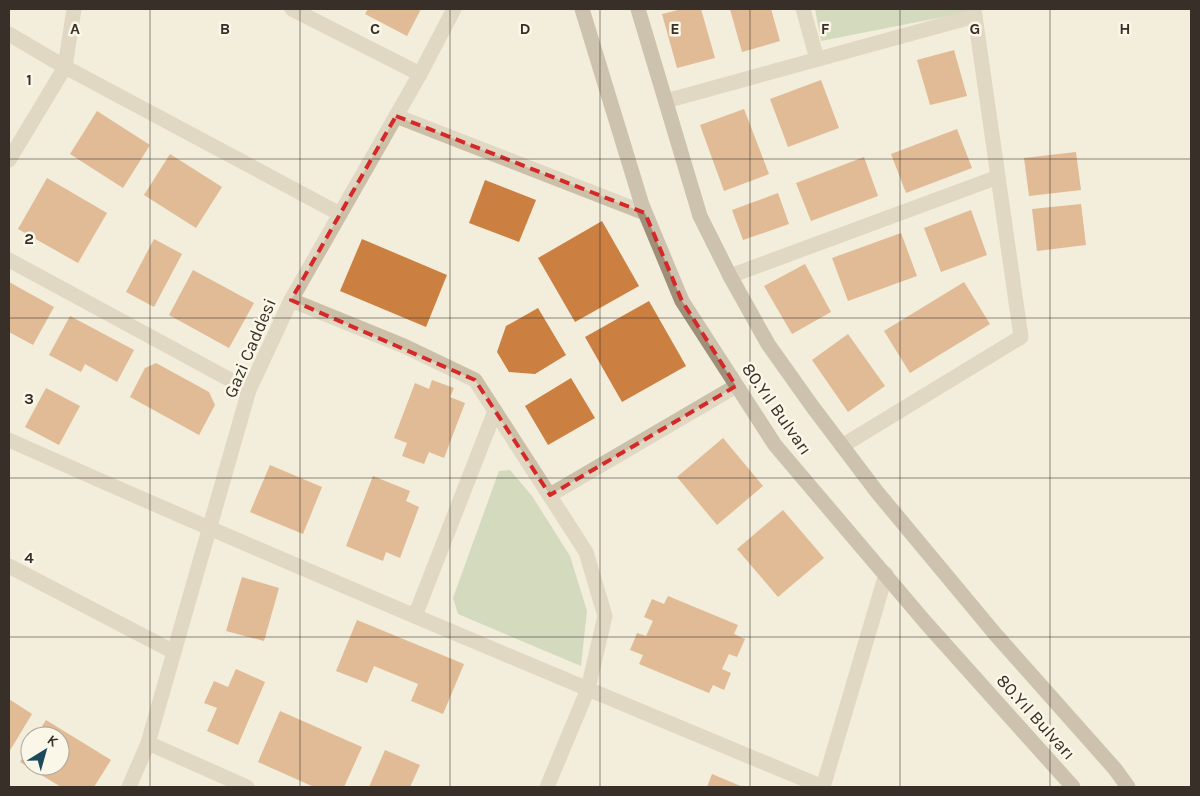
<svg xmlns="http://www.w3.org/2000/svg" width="1200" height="796" viewBox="0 0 1200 796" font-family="Karla,sans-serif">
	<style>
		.green { fill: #adc39b }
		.building { fill: #cb7f41 }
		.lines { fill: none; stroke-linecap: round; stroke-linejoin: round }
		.street { stroke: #ccbfa7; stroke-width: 15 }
		.secondary { stroke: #9f8e78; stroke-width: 15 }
		.marked { fill: none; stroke: #d62828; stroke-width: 4; stroke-dasharray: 10 6; stroke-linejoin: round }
		.grid { fill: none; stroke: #383028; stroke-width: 1; stroke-opacity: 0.55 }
		.labels { text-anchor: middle; stroke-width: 5; stroke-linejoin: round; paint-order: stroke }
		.street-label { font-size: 18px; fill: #383028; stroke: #faf6e8 }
		.grid-label { font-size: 16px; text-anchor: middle; font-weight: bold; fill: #383028; stroke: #faf6e8; stroke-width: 5; stroke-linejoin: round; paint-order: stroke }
	</style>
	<rect width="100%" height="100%" fill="#f3eddb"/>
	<g class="green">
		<polygon points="815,9 967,9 968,12 821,41"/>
		<polygon points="510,470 532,496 570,556 587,611 581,666 458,614 453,598 499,471"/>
	</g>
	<g class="building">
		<polygon points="368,9 421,9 407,36 365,14"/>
		<polygon points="682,9 701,9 715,58 677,68 662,14"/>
		<polygon points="730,9 771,9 780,41 742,52"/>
		<polygon points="954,50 967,96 930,105 917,60"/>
		<polygon points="821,80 839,128 788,147 770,99"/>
		<polygon points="744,109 769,174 724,191 700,125"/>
		<polygon points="97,111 150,145 123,188 70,154"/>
		<polygon points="957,129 972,168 906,193 891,154"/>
		<polygon points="1076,152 1081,190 1029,196 1024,158"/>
		<polygon points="170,154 222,187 196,228 144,195"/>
		<polygon points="864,157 878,196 811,221 796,183"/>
		<polygon points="47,178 107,213 78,263 18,229"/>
		<polygon points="485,180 536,200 519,242 469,223"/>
		<polygon points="778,193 789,224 743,240 732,210"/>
		<polygon points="1081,204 1086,245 1037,251 1032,209"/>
		<polygon points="971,210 987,255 941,272 924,228"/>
		<polygon points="602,221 639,286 575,322 538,258"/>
		<polygon points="901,233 917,276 848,301 832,258"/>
		<polygon points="154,239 182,254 154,307 126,292"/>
		<polygon points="362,239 447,275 426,327 340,291"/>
		<polygon points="805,264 831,312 792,334 764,286"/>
		<polygon points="193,270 254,303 229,348 169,315"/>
		<polygon points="9,282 54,307 33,345 9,332"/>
		<polygon points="964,282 990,324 910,373 884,331"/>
		<polygon points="649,301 686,366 622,402 585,337"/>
		<polygon points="538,308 566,355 535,374 509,372 497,352 506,326"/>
		<polygon points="70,316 134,350 117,382 85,364 81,372 49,355"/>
		<polygon points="848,334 885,386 848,412 812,360"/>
		<polygon points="156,363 209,392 215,405 199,435 130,397 145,368"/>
		<polygon points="571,378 595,418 548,445 525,406"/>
		<polygon points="432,380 454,388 450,397 465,403 444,458 429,452 424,464 402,456 407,443 394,438 415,383 429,389"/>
		<polygon points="46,388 80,406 59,445 25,427"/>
		<polygon points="723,438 763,486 717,525 677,477"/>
		<polygon points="270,465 322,487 303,534 250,512"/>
		<polygon points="373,476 410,491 406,501 419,507 400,558 386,552 383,561 346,546"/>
		<polygon points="783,510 824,558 778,597 737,549"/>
		<polygon points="242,577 279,588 264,641 226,631"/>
		<polygon points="668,596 738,625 734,634 745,639 737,657 729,654 722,669 731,673 724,690 713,685 709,693 639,664 643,655 630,650 637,633 646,636 653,621 644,617 652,599 664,604"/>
		<polygon points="357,620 464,664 443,714 411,701 418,684 374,666 367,683 336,671"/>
		<polygon points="236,669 265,682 238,745 207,731 217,708 204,703 214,681 228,687"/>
		<polygon points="9,699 32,714 9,752"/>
		<polygon points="280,711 362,747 344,787 314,787 258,762"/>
		<polygon points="46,720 111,760 94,787 61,787 20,762 30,746 30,766 60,766 60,736 36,736"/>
		<polygon points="385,750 420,765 410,787 369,787"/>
		<polygon points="712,774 743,787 707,787"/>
	</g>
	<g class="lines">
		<g class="street">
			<polyline points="292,9 420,74"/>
			<polyline points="803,9 817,59"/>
			<polyline points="9,34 65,67 340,214"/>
			<polyline points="666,101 975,16"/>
			<polyline points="396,116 645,213"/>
			<polyline points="9,160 65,67 74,9"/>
			<polyline points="9,260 249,390"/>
			<polyline points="730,276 998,177"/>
			<polyline points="291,300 404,346 475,380 586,552 605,616 588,689 547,787"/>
			<path d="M 9,440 C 278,560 550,674 823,787"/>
			<polyline points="842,446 1021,337 974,9"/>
			<polyline points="550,495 736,386"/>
			<polyline points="9,566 174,652"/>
			<polyline points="415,616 495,411"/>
			<polyline points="148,743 247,787"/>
			<polyline points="129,787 148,743 249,390 291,300 420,74 454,9"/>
			<polyline points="823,787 886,574"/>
		</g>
		<g class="secondary">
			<polyline points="582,9 642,205 682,301 775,445 926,623 1073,787"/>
			<polyline points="638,9 700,216 730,276 768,344 812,406 877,492 996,635 1115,769 1128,787"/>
		</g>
	</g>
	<path d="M0 0H1200V796H0ZM 396,116 L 645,213 L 682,301 L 736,386 L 550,495 L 475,380 L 291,300 Z" fill="#f3eddb" fill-opacity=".55" fill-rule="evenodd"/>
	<path class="marked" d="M 396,116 L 645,213 L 682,301 L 736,386 L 550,495 L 475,380 L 291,300 Z"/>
	<path class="grid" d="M 150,9 L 150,787M 300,9 L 300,787M 450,9 L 450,787M 600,9 L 600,787M 750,9 L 750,787M 900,9 L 900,787M 1050,9 L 1050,787M 9,159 L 1191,159M 9,318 L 1191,318M 9,478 L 1191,478M 9,637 L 1191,637"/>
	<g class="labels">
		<g class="street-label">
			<text transform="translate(250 348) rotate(-67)" y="6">Gazi Caddesi</text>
			<text transform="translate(777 409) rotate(55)" y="6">80.Yıl Bulvarı</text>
			<text transform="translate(1036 717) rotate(48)" y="6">80.Yıl Bulvarı</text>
		</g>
	</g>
	<g class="grid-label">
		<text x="75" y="34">A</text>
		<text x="225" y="34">B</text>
		<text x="375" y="34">C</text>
		<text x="525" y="34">D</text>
		<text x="675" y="34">E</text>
		<text x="825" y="34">F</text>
		<text x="975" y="34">G</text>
		<text x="1125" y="34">H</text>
		<text x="29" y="85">1</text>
		<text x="29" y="244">2</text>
		<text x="29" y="404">3</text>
		<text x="29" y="563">4</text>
	</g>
	<rect width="1200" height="796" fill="none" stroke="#383028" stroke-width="20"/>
	<g transform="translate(45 751) rotate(37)"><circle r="24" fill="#faf6e8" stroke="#aca79b"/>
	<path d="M0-4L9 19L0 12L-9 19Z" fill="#1b4a5b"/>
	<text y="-8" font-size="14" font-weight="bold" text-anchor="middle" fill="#383028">K</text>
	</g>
</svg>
